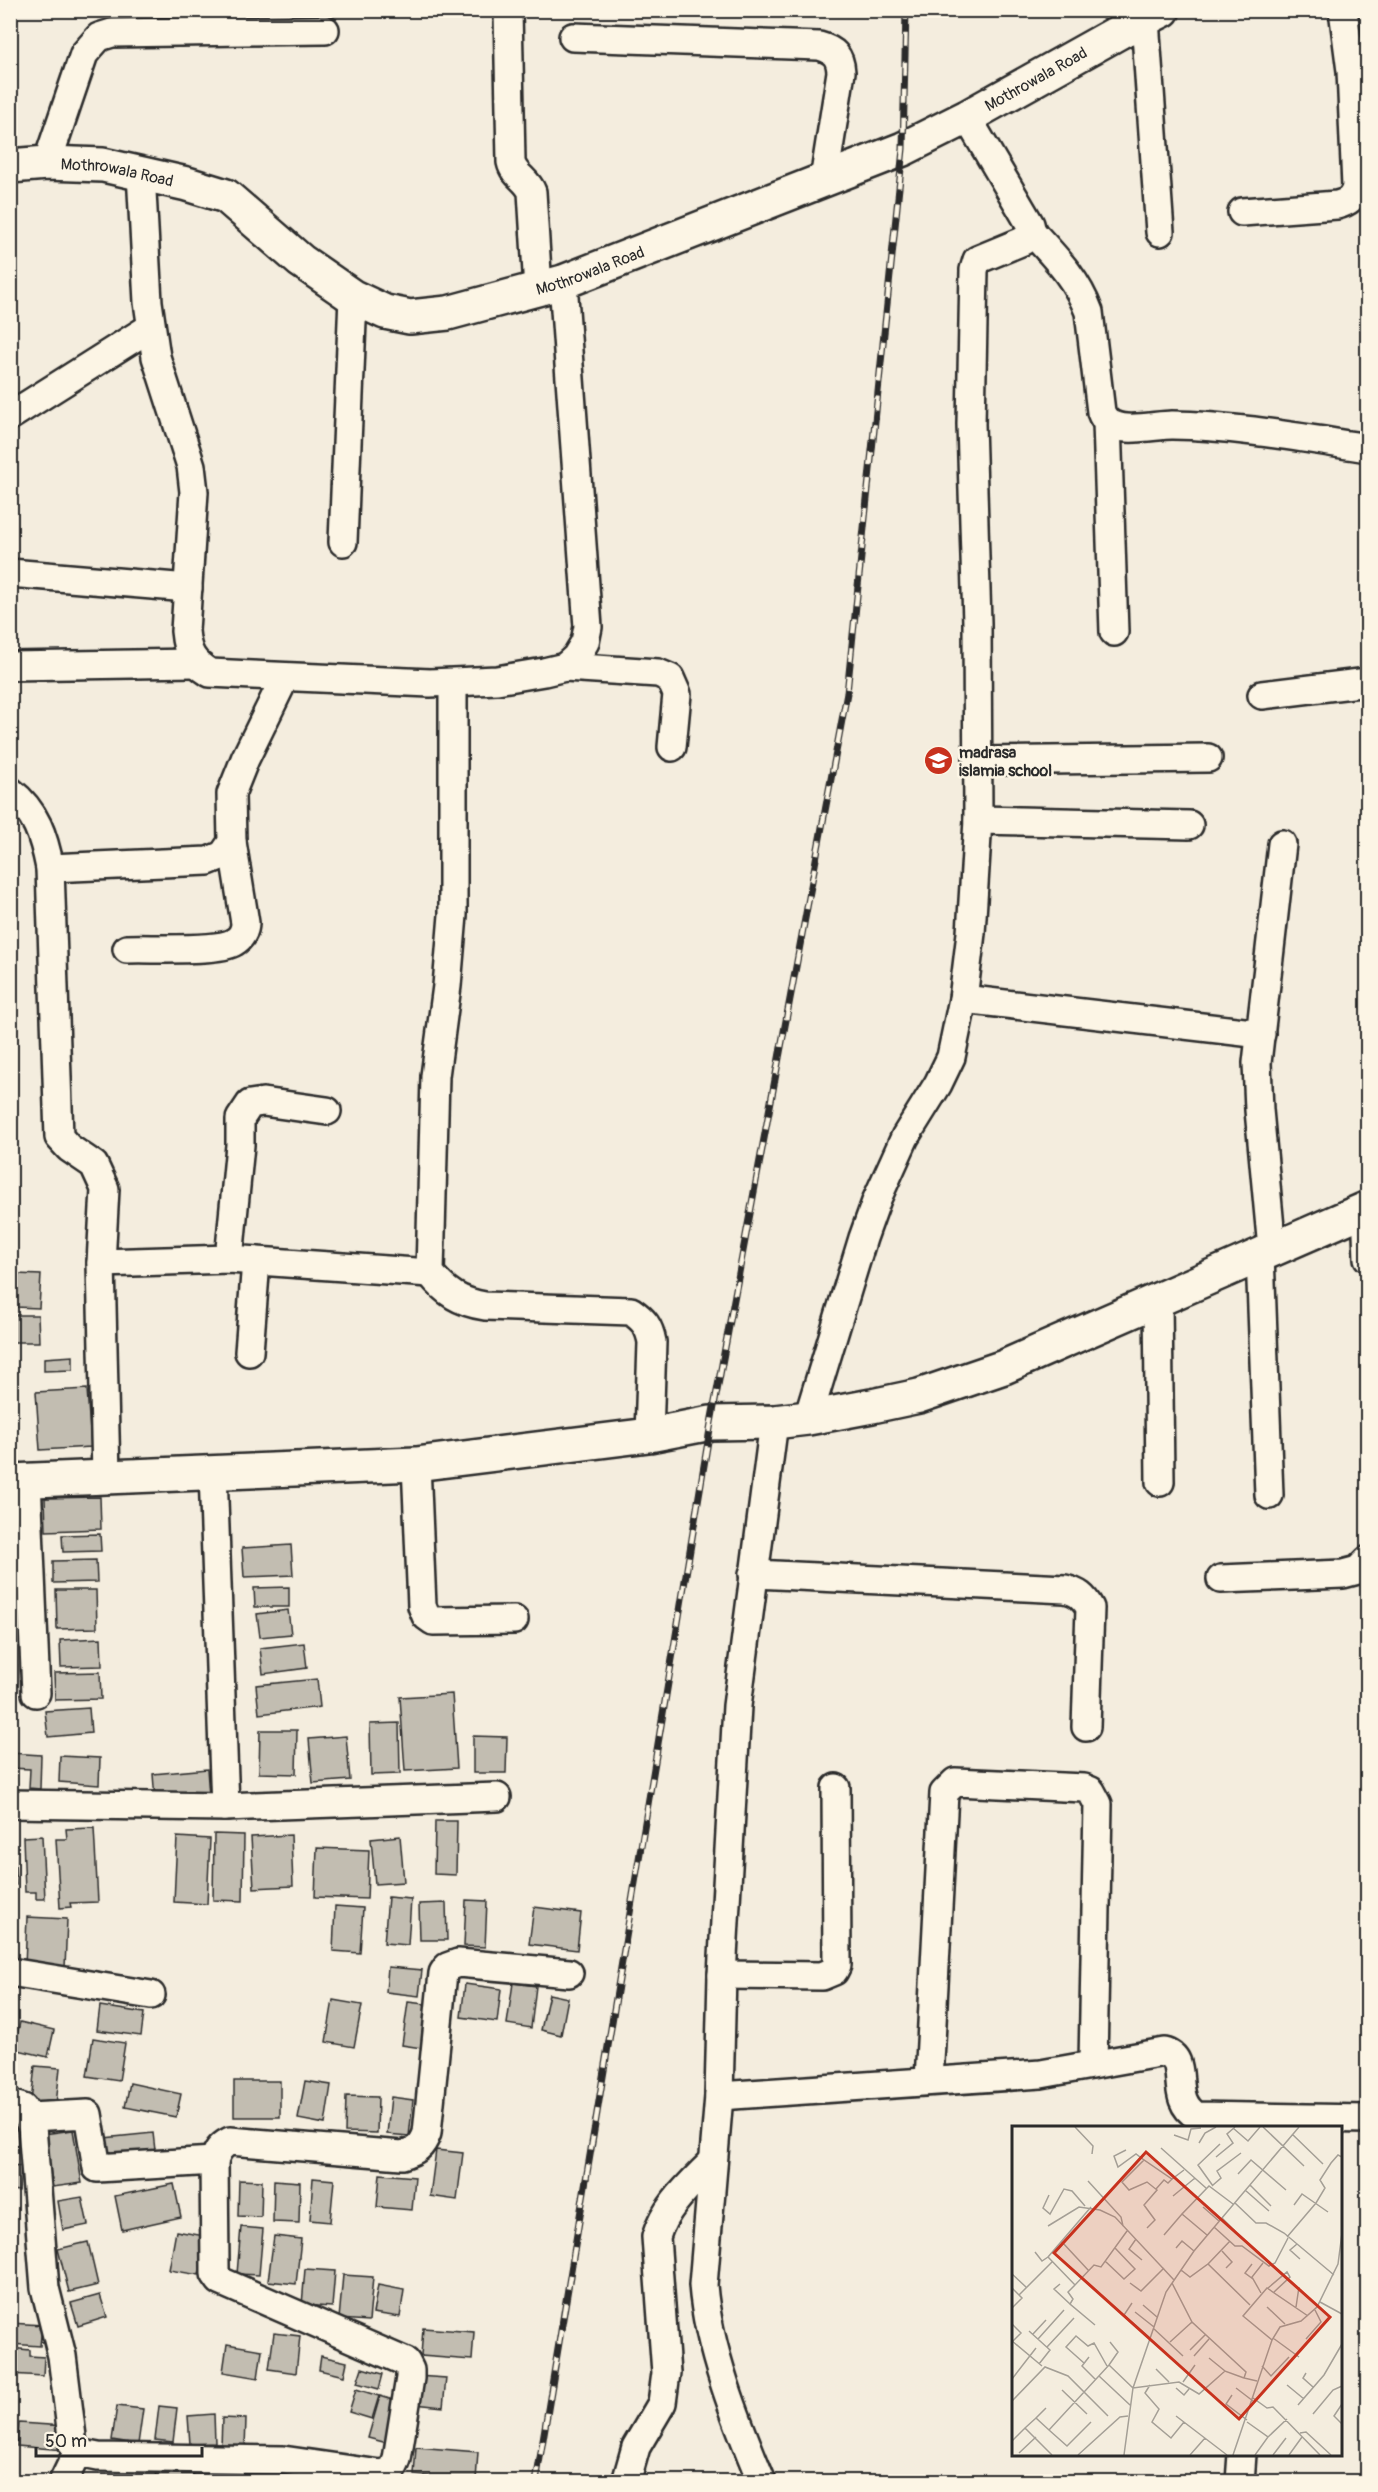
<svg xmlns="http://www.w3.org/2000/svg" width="1378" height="2492" viewBox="0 0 1378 2492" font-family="Pangolin,sans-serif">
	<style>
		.building { fill: #c2bdb1; stroke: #2b2b2b; stroke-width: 1.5 }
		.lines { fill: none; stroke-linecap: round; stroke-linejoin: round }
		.street-casing { stroke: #2b2b2b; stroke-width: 32 }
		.secondary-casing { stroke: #2b2b2b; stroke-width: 38 }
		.street { stroke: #fcf5e5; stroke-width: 27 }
		.secondary { stroke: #fcf5e5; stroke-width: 33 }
		.rail-casing { stroke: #2b2b2b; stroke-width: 7 }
		.rail { stroke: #fcf5e5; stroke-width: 4.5; stroke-dasharray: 14; stroke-linecap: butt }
		.labels { text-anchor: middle; stroke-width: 5; stroke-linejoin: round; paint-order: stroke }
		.street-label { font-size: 16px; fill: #2b2b2b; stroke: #fcf5e5 }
		.poi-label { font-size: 16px; font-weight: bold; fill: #2b2b2b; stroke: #fcf5e5; text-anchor: start }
		.inset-road { fill: none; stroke: #a49f96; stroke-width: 1.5 }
		.view { fill: #c8321e; fill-opacity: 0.15; stroke: #c8321e; stroke-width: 3 }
		.inset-edge { fill: none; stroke: #2b2b2b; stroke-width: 3 }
	</style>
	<rect width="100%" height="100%" fill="#f4edde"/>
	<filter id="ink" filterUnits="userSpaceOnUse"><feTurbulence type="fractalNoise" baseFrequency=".0167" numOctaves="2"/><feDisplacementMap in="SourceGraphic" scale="12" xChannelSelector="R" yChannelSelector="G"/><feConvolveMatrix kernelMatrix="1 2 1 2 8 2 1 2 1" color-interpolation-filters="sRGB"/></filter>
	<g filter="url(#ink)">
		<g class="building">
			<polygon points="16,1274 41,1275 39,1308 15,1307"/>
			<polygon points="12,1315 38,1315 39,1342 12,1342"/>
			<polygon points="73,1356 73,1370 44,1371 44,1358"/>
			<polygon points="87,1389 91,1447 40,1450 36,1392"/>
			<polygon points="100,1497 101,1529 46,1531 45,1498"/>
			<polygon points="10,1512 16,1512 17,1541 10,1542"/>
			<polygon points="100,1534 101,1551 63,1552 62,1535"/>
			<polygon points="291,1545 293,1575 244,1577 242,1548"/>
			<polygon points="96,1560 97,1582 53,1583 53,1561"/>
			<rect x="10" y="1561" width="9" height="28"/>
			<polygon points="289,1587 289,1607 255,1607 254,1588"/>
			<polygon points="56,1590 96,1590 97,1628 57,1629"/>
			<rect x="10" y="1603" width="10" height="24"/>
			<polygon points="288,1610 291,1634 260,1637 257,1614"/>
			<polygon points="101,1638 102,1666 61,1667 60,1640"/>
			<polygon points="304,1643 307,1668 263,1674 260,1648"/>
			<polygon points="10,1665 17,1665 16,1697 10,1696"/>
			<polygon points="100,1672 101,1699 55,1700 54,1673"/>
			<polygon points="317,1679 320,1707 259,1714 256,1685"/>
			<polygon points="452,1694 457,1768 405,1771 400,1697"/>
			<polygon points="89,1708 91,1733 48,1737 45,1711"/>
			<polygon points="399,1723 400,1774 371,1775 370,1724"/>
			<polygon points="260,1730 297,1730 296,1774 259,1773"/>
			<polygon points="346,1736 350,1780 313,1783 309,1739"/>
			<polygon points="473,1736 507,1737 506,1773 473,1773"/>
			<polygon points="10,1753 41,1755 40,1789 29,1788 30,1769 10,1768"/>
			<polygon points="60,1756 100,1758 99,1785 59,1782"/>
			<polygon points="207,1769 209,1796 155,1800 153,1774"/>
			<polygon points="435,1821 457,1821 456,1875 434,1874"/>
			<polygon points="94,1828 98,1902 70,1903 71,1907 60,1908 56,1839 67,1839 66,1829"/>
			<polygon points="214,1834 244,1835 243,1901 213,1900"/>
			<polygon points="291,1835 293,1886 254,1888 251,1837"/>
			<polygon points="10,1836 14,1836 16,1885 10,1885"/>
			<polygon points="42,1836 45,1899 36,1899 36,1892 25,1892 23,1837"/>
			<polygon points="400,1836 404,1882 375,1884 371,1839"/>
			<polygon points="177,1837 210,1839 207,1904 174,1902"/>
			<polygon points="317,1848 369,1850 367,1899 315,1897"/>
			<polygon points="388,1897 411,1899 408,1945 384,1943"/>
			<polygon points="466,1900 487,1901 485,1947 464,1946"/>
			<polygon points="446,1903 447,1940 420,1940 419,1904"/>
			<polygon points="335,1906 363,1908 360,1953 333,1951"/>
			<polygon points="534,1907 581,1913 577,1950 529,1944"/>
			<polygon points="27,1917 67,1919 65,1968 25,1966"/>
			<polygon points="388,1967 422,1970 419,1996 386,1992"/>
			<polygon points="513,1983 536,1986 531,2028 507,2024"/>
			<polygon points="465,1984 501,1989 497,2022 461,2017"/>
			<polygon points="549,1994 568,1998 561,2035 541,2030"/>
			<polygon points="333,2000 362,2005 354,2047 326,2042"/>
			<polygon points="408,2002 433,2005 428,2049 402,2045"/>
			<polygon points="100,2006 144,2013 141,2036 97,2030"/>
			<polygon points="20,2022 54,2030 48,2057 14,2049"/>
			<polygon points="93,2038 125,2043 119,2081 87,2076"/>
			<polygon points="35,2066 60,2068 56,2104 31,2102"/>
			<rect x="234" y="2081" width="46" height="36"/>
			<polygon points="305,2081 331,2085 325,2124 298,2119"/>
			<polygon points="130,2083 181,2094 176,2117 125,2107"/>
			<polygon points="346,2096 378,2097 377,2133 345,2132"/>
			<polygon points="391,2097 413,2100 409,2136 387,2134"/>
			<polygon points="73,2130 82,2183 53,2187 44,2134"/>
			<polygon points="153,2133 156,2159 108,2164 104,2138"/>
			<polygon points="436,2150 463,2153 457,2200 430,2196"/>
			<polygon points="10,2165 21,2166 19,2191 10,2190"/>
			<polygon points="380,2174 415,2177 412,2210 377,2207"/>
			<polygon points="313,2178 334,2180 330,2222 310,2220"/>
			<polygon points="239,2180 262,2181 261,2217 238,2216"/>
			<polygon points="274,2180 300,2182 299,2223 273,2222"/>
			<polygon points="174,2184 181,2217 122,2230 115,2196"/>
			<polygon points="82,2197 88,2225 63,2230 58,2201"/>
			<polygon points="241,2227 263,2229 259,2275 237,2274"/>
			<polygon points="176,2231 205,2236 199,2275 169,2270"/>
			<polygon points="274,2236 301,2239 296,2284 268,2281"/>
			<polygon points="88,2242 98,2285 69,2292 58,2249"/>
			<polygon points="305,2269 335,2271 332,2307 302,2305"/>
			<polygon points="343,2275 373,2277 369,2321 339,2319"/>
			<polygon points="378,2285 404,2290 400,2317 373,2313"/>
			<polygon points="100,2295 107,2317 78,2326 71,2303"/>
			<polygon points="10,2323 42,2325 40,2346 10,2344"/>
			<polygon points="423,2328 474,2332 472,2360 421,2356"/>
			<polygon points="274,2333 300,2336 296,2373 269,2369"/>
			<polygon points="227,2344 262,2350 258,2378 223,2372"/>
			<polygon points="10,2348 30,2350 30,2356 44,2357 43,2376 10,2374"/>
			<polygon points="321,2356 347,2362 344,2376 319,2370"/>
			<polygon points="362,2368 383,2374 379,2389 357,2383"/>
			<polygon points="417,2376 446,2378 443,2407 415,2404"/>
			<polygon points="356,2389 379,2396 372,2419 349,2412"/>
			<polygon points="380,2396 403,2403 391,2444 368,2438"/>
			<polygon points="117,2406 143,2409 138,2444 112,2440"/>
			<polygon points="159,2406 177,2408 173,2442 155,2440"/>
			<polygon points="214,2414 215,2443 190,2444 188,2416"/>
			<polygon points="222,2418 246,2419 245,2448 221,2447"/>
			<polygon points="19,2423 65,2426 64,2450 17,2446"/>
			<polygon points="416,2447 478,2452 476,2480 414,2475"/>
			<polygon points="157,2468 194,2470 193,2482 156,2482"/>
			<rect x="205" y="2471" width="40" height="11"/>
		</g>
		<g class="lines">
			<defs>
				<g id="street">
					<path d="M 508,10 L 511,162 C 514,176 527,179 532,192 L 538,289"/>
					<polyline points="1145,20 1160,232"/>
					<path d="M 573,37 L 819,46 C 834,50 840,56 841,72 L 824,180"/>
					<polyline points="47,163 84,54 99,37 112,33 325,30"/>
					<path d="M 141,173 L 148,302 L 156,357 L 191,466 L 194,492 L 185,631 C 187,653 192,662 210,673 L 430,683 L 497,680 L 544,672 L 565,667 L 576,657 L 585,642 L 588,627 L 563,282"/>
					<path d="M 1242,212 L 1337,205 C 1348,202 1353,199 1356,187 L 1351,71 L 1343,10"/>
					<path d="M 1032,232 C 1055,257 1077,279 1089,312 L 1101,412 C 1110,438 1151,425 1172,425 C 1238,426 1302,438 1368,448"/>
					<polyline points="10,416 151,327"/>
					<polyline points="1107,422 1114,632"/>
					<polyline points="343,542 353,297"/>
					<polyline points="10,573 188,588"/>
					<polyline points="10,666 195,663"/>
					<polyline points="565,667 658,673 670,678 677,694 672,747"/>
					<path d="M 453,684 L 453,915 L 447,986 L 435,1076 L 430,1273 C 446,1293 460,1302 485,1306 L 631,1311 C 644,1320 649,1326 652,1342 L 649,1435"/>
					<polyline points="1262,695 1368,682"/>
					<polyline points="977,761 1208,758"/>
					<path d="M 10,791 C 36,811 44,837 50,868 L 59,1137 L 69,1148 L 94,1165 L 105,1189 L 101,1263 L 106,1476"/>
					<polyline points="978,820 1189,825"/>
					<polyline points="50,868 208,861 223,855 232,842 231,794 245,759 285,677"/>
					<path d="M 127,949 C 149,948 219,952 234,942 C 241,938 245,931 245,923 L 232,842"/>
					<polyline points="963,999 1261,1034"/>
					<polyline points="1366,1208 1368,1258"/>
					<polyline points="1272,1249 1259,1110 1257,1063 1282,844"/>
					<polyline points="1260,1255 1269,1495"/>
					<polyline points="229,1259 240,1145 240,1119 250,1104 263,1102 327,1111"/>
					<polyline points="101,1263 229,1259 430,1273"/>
					<polyline points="1158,1300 1160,1482"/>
					<polyline points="249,1352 256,1261"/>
					<polyline points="808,1418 863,1238 877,1199 905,1137 938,1084 951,1057 963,999 971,933 978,820 977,623 971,424 974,270 977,260 1023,241 1032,232 1030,224 967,117"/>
					<polyline points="416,1464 422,1606 426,1616 433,1621 514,1620"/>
					<polyline points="27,1480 36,1693"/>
					<path d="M 753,1574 L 1065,1589 C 1078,1592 1084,1597 1090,1608 L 1086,1727"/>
					<polyline points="1221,1579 1343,1574 1358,1570 1368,1560"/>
					<polyline points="10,1804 225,1807 213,1472"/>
					<polyline points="225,1807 497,1797"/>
					<polyline points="10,1972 151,1995"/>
					<polyline points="722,1975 822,1976 834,1971 837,1965 836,1788"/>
					<polyline points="929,2081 944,1793 955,1782 1084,1788 1091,1791 1098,1804 1093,2063"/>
					<path d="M 719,2096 L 1041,2074 L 1164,2052 C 1192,2058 1167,2099 1197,2116 L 1368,2119"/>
					<path d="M 10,2104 L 23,2108 L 32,2127 L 45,2288 L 62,2356 L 73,2445 L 77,2453 L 98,2457 L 283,2460 L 380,2474 C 391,2472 394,2469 397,2459 L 410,2378 L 410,2370 L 406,2362 L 220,2281 L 215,2274 L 215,2267 L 214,2161 C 217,2151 220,2146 230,2141 L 402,2155 C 416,2151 422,2147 427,2133 L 443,1973 L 447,1967 L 458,1963 L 569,1973"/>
					<polyline points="29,2117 88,2114 97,2168 214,2161"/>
					<polyline points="63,2482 77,2453"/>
					<path d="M 626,2482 L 636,2447 L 662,2403 L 666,2373 L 656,2237 C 665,2206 691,2184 713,2161"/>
					<path d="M 762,2482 C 737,2422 708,2349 703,2285 L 719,2096 L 722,1975 L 737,1706 L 774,1422"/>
					<polyline points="1240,2482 1242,2454"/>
				</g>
				<g id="secondary">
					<path id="s1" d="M 10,166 L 47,163 L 103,165 L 187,184 L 226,196 L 301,261 L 353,297 L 385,312 L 410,317 L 448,313 L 563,282 L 903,149 L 967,117 L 1119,32 L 1163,10"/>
					<polyline points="10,1481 416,1464 649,1435 711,1423 774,1422 808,1418 872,1406 919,1396 1004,1367 1368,1208"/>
				</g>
			</defs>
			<use href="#street" class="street-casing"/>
			<use href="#secondary" class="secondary-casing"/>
			<use href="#street" class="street"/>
			<use href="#secondary" class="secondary"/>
			<defs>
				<polyline id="rail" points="536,2482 711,1423 847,693 903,149 906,10"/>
			</defs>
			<use href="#rail" class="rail-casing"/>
			<use href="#rail" class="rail"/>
		</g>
	</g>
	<defs>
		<symbol id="school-disc" viewBox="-11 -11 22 22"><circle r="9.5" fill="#c8321e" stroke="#fcf5e5"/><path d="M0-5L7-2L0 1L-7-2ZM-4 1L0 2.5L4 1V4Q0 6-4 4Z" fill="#fff"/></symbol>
	</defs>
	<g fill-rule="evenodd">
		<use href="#school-disc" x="922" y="744" width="33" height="33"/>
	</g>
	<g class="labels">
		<g class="street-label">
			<text dy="6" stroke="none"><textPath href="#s1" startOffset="1116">Mothrowala Road</textPath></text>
			<text dy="6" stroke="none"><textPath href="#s1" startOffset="108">Mothrowala Road</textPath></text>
			<text dy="6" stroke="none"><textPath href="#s1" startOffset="630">Mothrowala Road</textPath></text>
		</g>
		<g class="poi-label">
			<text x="959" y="758">madrasa<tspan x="959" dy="18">islamia school</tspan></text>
		</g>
	</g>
	<g transform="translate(1012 2126)">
		<rect width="330" height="330" fill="#f4edde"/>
		<path class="inset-road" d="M 63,1 L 81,20 L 80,28M 251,1 L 292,40M 221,2 L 236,15 L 248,1M 280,8 L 311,38M 162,9 L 176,14 L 179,3 L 189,2M 187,17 L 193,7 L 204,1M 149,22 L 194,62M 114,24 L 102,30 L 106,41 L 124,28 L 132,34M 204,31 L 221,17 L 215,8 L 223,1M 226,48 L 239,34 L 274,64M 76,55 L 109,91 L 111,100M 201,59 L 209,52 L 205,45 L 229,27M 238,59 L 259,80M 201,60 L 186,39 L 208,18M 144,63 L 152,54 L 156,57 L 160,53M 233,64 L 257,85M 37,69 L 31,82 L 38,88 L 52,63 L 60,65 L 73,80M 161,70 L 183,52M 223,77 L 244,97 L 254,97 L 272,107 L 322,149M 282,79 L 290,68 L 316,86M 79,81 L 36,131 L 63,159 L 82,139 L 89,141 L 115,105M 191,81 L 207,95M 210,92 L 223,105M 36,100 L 67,81 L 88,84 L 103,91 L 162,154M 202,101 L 223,120 L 230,120 L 257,140 L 263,137 L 276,112M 135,102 L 143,94 L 132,79 L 145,64 L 135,56 L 117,64 L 110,56 L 132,34 L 160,53 L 172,44M 152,109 L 170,88M 195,109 L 170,88 L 197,60 L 221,78M 275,111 L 304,77 L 313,62 L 308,54 L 319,37 L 326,29 L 330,31M 124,113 L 117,123 L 130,134M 50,116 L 77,145M 285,118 L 278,124 L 288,133M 164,122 L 170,115 L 182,125M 210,125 L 220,136 L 214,142M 23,126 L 30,135 L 36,131M 93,135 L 112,153 L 123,143 L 103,122M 196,138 L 218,115M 240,138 L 233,147 L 241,153M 169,144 L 178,151 L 196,138 L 238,179M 0,148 L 14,161M 118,157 L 129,165 L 152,142M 160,157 L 180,196 L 234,246 L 232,252 L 245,255M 48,158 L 42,163 L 58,178M 63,159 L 56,166 L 61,173 L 58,178 L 83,199M 0,162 L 7,169 L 40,136M 256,162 L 275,146 L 278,151 L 262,166M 249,167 L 240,151 L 251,137M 308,176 L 330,188M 120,177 L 112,189 L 138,212M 131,179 L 145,191M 255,181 L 273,198M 284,181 L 287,161M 0,182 L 10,172 L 7,169M 123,186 L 142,201M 0,198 L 9,207 L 1,215M 141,202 L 171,230M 17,205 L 38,224 L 27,238M 21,208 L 34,194M 261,212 L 287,231M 26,213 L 52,184M 294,213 L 309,196 L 303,184M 260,214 L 231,190 L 255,162 L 296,190M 0,215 L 30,240M 158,216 L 180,196M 35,221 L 62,192M 178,224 L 193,209M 182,230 L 197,213M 77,231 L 70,240 L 84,254M 197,232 L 213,245M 72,237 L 54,221 L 64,210 L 76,220 L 82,217 L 95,240M 97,239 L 106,226 L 98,216M 250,240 L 259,250 L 277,231M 144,243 L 157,256M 294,247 L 291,252 L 301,261M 87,250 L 118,279M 0,253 L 24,222M 171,256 L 183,239M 138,259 L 133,267 L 147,283 L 140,296 L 159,312 L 172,296M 275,259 L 292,273M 164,262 L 172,269 L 177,263M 224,262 L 241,275M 50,264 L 75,288M 220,269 L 214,278 L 235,294M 241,272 L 255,282 L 261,281 L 308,329M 0,275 L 33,241 L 56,250 L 96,290M 330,278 L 322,290 L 330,298M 286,279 L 312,249 L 330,218M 34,282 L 24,292 L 37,304 L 97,239 L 121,262 L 167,256 L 187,268 L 213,245 L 232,252M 301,288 L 321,264 L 330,260M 164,290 L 215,329M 24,292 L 13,302 L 40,329M 235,296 L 256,311 L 243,329M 37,304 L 55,320 L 79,296M 288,307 L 294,306 L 319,329M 256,311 L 275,293M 0,315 L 13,302M 7,327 L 24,311M 66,329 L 108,291 L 116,290M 112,329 L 121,262 L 154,166 L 182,125 L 287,1M 178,329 L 193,312M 221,329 L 260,214 L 268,201 L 289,195 L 305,181 L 326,138 L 330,107M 261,329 L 274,312M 277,329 L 290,311"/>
		<path class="view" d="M 134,26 L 318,191 L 227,293 L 42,127 Z"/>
		<rect width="330" height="330" class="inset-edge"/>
	</g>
	<rect width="1378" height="2492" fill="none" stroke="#fcf5e5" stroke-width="36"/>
	<rect x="18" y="18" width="1342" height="2456" fill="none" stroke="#2b2b2b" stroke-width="2" filter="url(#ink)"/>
	<path d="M36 2447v9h166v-9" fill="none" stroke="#2b2b2b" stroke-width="3"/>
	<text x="45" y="2447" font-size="18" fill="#2b2b2b" stroke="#fcf5e5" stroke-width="4.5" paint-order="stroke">50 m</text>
</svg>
